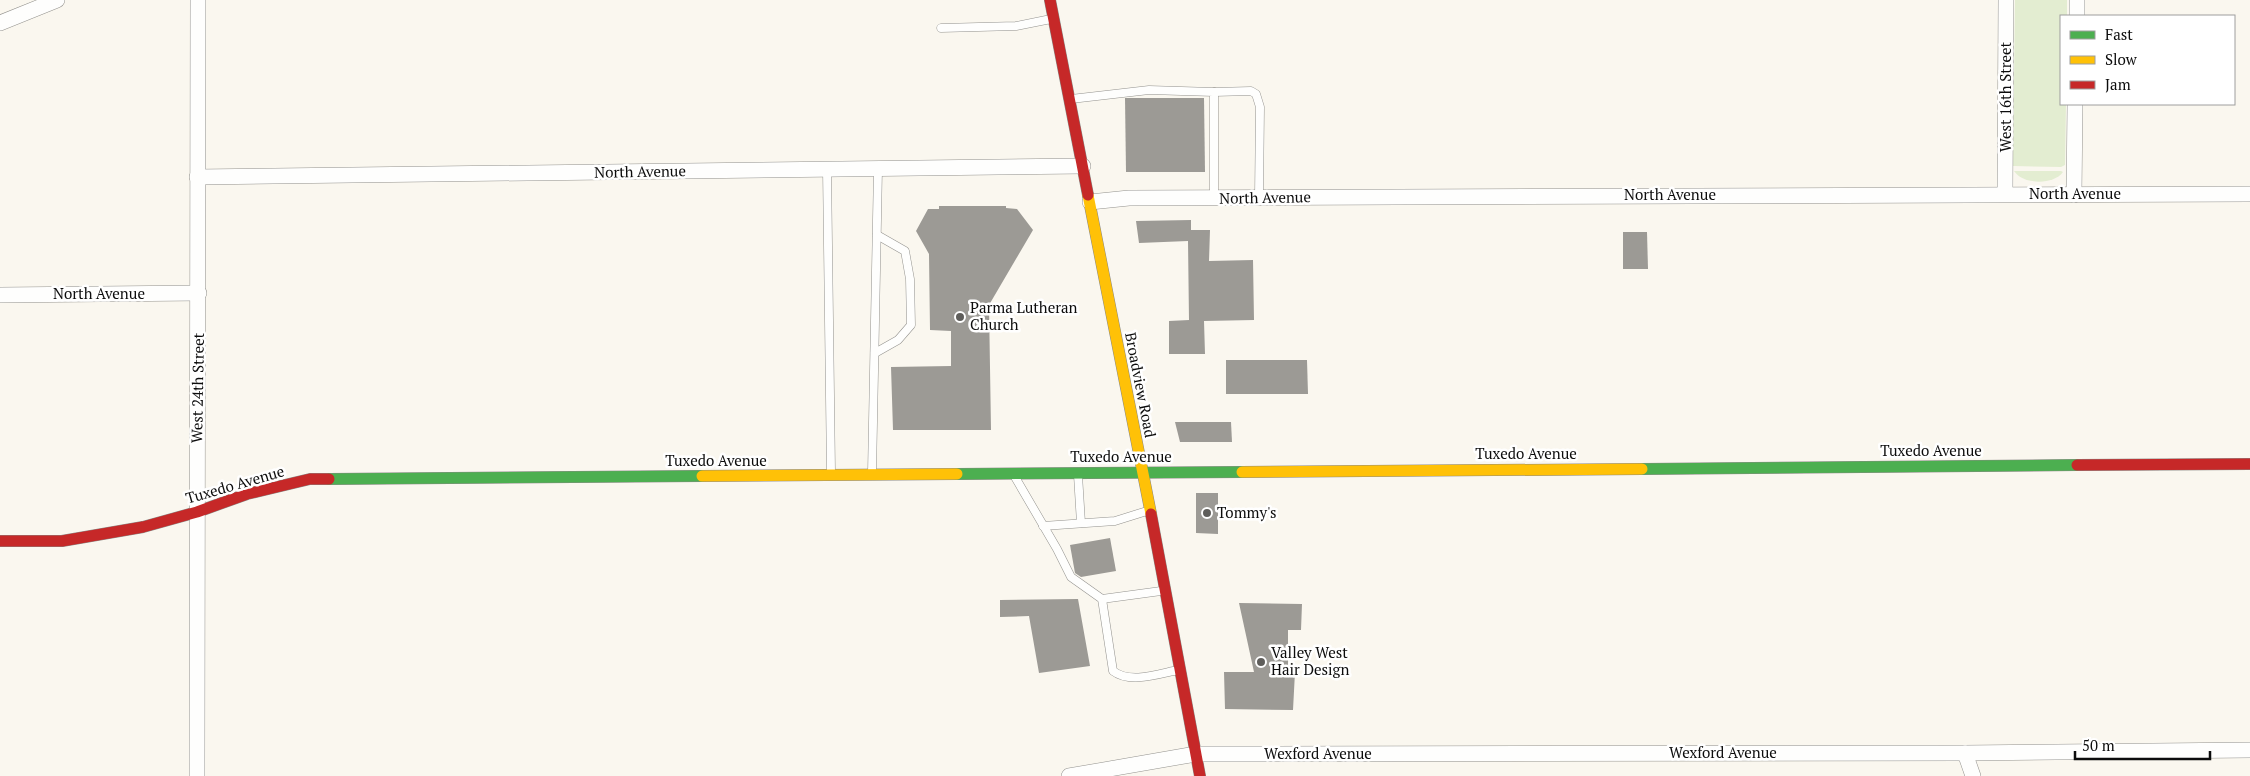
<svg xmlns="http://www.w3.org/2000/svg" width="2250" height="776" viewBox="0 0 2250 776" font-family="'PT Serif',serif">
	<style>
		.green { fill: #e3edd1 }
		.building { fill: #9c9a95 }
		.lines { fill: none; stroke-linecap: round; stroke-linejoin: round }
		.lane-casing { stroke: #93928e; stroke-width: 9 }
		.street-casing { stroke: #93928e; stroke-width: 16 }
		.fast-casing { stroke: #8a8885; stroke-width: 12 }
		.slow-casing { stroke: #8a8885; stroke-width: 12 }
		.jam-casing { stroke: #8a8885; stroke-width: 12 }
		.lane { stroke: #fefefd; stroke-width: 8 }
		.street { stroke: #fefefd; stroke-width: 15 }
		.fast { stroke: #4caf50; stroke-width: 11 }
		.slow { stroke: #ffc107; stroke-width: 11 }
		.jam { stroke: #c62828; stroke-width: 11 }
		.poi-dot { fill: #5f5e5b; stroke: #fff; stroke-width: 2 }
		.labels { text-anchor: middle; stroke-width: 5; stroke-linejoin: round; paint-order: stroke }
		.street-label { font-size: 15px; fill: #0c0c0c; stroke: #fff }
		.poi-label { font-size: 15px; fill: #0c0c0c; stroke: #fff; text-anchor: start }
	</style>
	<rect width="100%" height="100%" fill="#faf7ef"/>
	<g class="green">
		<polygon points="2015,0 2067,0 2067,16 2061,16 2061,104 2066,104 2065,165 2061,167 2013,166"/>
		<path d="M 2014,171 L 2061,171 L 2063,172 C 2054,185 2023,185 2014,171 Z"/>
	</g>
	<g class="building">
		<polygon points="1125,98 1204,98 1205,172 1126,172"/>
		<polygon points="939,206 1006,206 1006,208 1017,209 1033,230 989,305 991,430 893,430 891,367 951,366 951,331 930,330 929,254 916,231 928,209 939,209"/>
		<polygon points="1191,220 1191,230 1210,230 1209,261 1253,260 1254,320 1204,321 1205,354 1169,354 1169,321 1189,320 1188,241 1139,243 1136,221"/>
		<polygon points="1623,232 1647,232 1648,269 1623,269"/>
		<polygon points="1226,360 1307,360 1308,394 1226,394"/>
		<polygon points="1175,422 1231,422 1232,442 1180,442"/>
		<polygon points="1196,493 1218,493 1218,534 1196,533"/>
		<polygon points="1110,538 1116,571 1081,577 1075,573 1070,545"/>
		<polygon points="1078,599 1090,666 1039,673 1029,616 1000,617 1000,600"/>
		<polygon points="1239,603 1302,604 1301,630 1288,630 1288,672 1295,672 1293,710 1225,709 1224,672 1254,672"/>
	</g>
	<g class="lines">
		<defs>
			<g id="lane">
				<polyline points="941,28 1016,26 1051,19"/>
				<polyline points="1214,92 1251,91 1256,94 1260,107 1259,197"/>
				<polyline points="1071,99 1149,90 1214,92 1214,199"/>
				<polyline points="827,169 831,472"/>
				<polyline points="875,353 898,340 911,325 910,279 905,251 877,235"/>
				<polyline points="872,473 878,169"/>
				<polyline points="1078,475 1081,523"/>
				<path d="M 1015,477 L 1057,549 L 1071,577 L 1102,599 L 1113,671 C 1130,684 1158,674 1178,670"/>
				<polyline points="1043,526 1115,521 1147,511"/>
				<polyline points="1102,599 1161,591"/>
			</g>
			<g id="street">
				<polyline points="2077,16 2077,0"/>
				<polyline points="0,23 57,0"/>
				<polyline points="197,177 1083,166"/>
				<polyline points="2005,194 2006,0"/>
				<polyline points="2074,195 2075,104"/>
				<polyline points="1090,202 1129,198 2250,194"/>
				<polyline points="0,295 199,293"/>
				<polyline points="1965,753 1973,776"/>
				<polyline points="197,776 198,0"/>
				<polyline points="1069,776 1196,754 1965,753 2250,750"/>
			</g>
			<g id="fast">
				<polyline points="1642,469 2077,465"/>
				<polyline points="957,474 1242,472"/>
				<polyline points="329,479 702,476"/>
			</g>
			<g id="slow">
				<polyline points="1088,195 1151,514"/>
				<polyline points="1242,472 1642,469"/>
				<polyline points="702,476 957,474"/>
			</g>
			<g id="jam">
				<polyline points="1050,0 1088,195"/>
				<polyline points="2077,465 2250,464"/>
				<polyline points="1151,514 1200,776"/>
				<polyline points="0,541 62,541 143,527 197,512 247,494 310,479 329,479"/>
			</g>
		</defs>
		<use href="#lane" class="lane-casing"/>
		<use href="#street" class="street-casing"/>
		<use href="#fast" class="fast-casing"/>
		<use href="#slow" class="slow-casing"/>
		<use href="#jam" class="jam-casing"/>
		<use href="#lane" class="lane"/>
		<use href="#street" class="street"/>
		<use href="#fast" class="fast"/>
		<use href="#slow" class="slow"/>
		<use href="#jam" class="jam"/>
	</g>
	<g class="poi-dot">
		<circle cx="960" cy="317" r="5"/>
		<circle cx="1207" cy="513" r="5"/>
		<circle cx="1261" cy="662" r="5"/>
	</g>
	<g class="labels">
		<g class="street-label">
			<text transform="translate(2006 97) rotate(-90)" y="5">West 16th Street</text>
			<text transform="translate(640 172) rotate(-1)" y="5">North Avenue</text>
			<text x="2075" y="199">North Avenue</text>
			<text x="1670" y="200">North Avenue</text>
			<text transform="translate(1265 198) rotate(-1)" y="5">North Avenue</text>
			<text x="99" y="299">North Avenue</text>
			<text transform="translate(1140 385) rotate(79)" y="5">Broadview Road</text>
			<text transform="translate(198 388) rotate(-89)" y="5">West 24th Street</text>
			<text x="1931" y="456">Tuxedo Avenue</text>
			<text x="1526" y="459">Tuxedo Avenue</text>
			<text x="1121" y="462">Tuxedo Avenue</text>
			<text x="716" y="466">Tuxedo Avenue</text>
			<text transform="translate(235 485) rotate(-16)" y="5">Tuxedo Avenue</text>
			<text x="1723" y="758">Wexford Avenue</text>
			<text x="1318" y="759">Wexford Avenue</text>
		</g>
		<g class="poi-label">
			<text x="970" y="313">Parma Lutheran<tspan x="970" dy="17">Church</tspan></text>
			<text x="1217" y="518">Tommy's</text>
			<text x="1271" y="658">Valley West<tspan x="1271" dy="17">Hair Design</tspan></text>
		</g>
	</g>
	<rect x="2060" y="15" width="175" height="90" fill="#ffffff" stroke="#9e9e9e"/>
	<rect x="2070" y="31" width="25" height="8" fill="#4caf50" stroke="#9e9e9e"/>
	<text x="2105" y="40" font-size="15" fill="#0c0c0c">Fast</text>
	<rect x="2070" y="56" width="25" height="8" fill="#ffc107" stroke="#9e9e9e"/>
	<text x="2105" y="65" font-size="15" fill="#0c0c0c">Slow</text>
	<rect x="2070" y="81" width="25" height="8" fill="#c62828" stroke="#9e9e9e"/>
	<text x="2105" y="90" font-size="15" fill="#0c0c0c">Jam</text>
	<path d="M2075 751v8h135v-8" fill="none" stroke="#0c0c0c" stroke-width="2.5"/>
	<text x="2082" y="751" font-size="15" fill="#0c0c0c" stroke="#ffffff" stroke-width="4" paint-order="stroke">50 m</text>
</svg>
